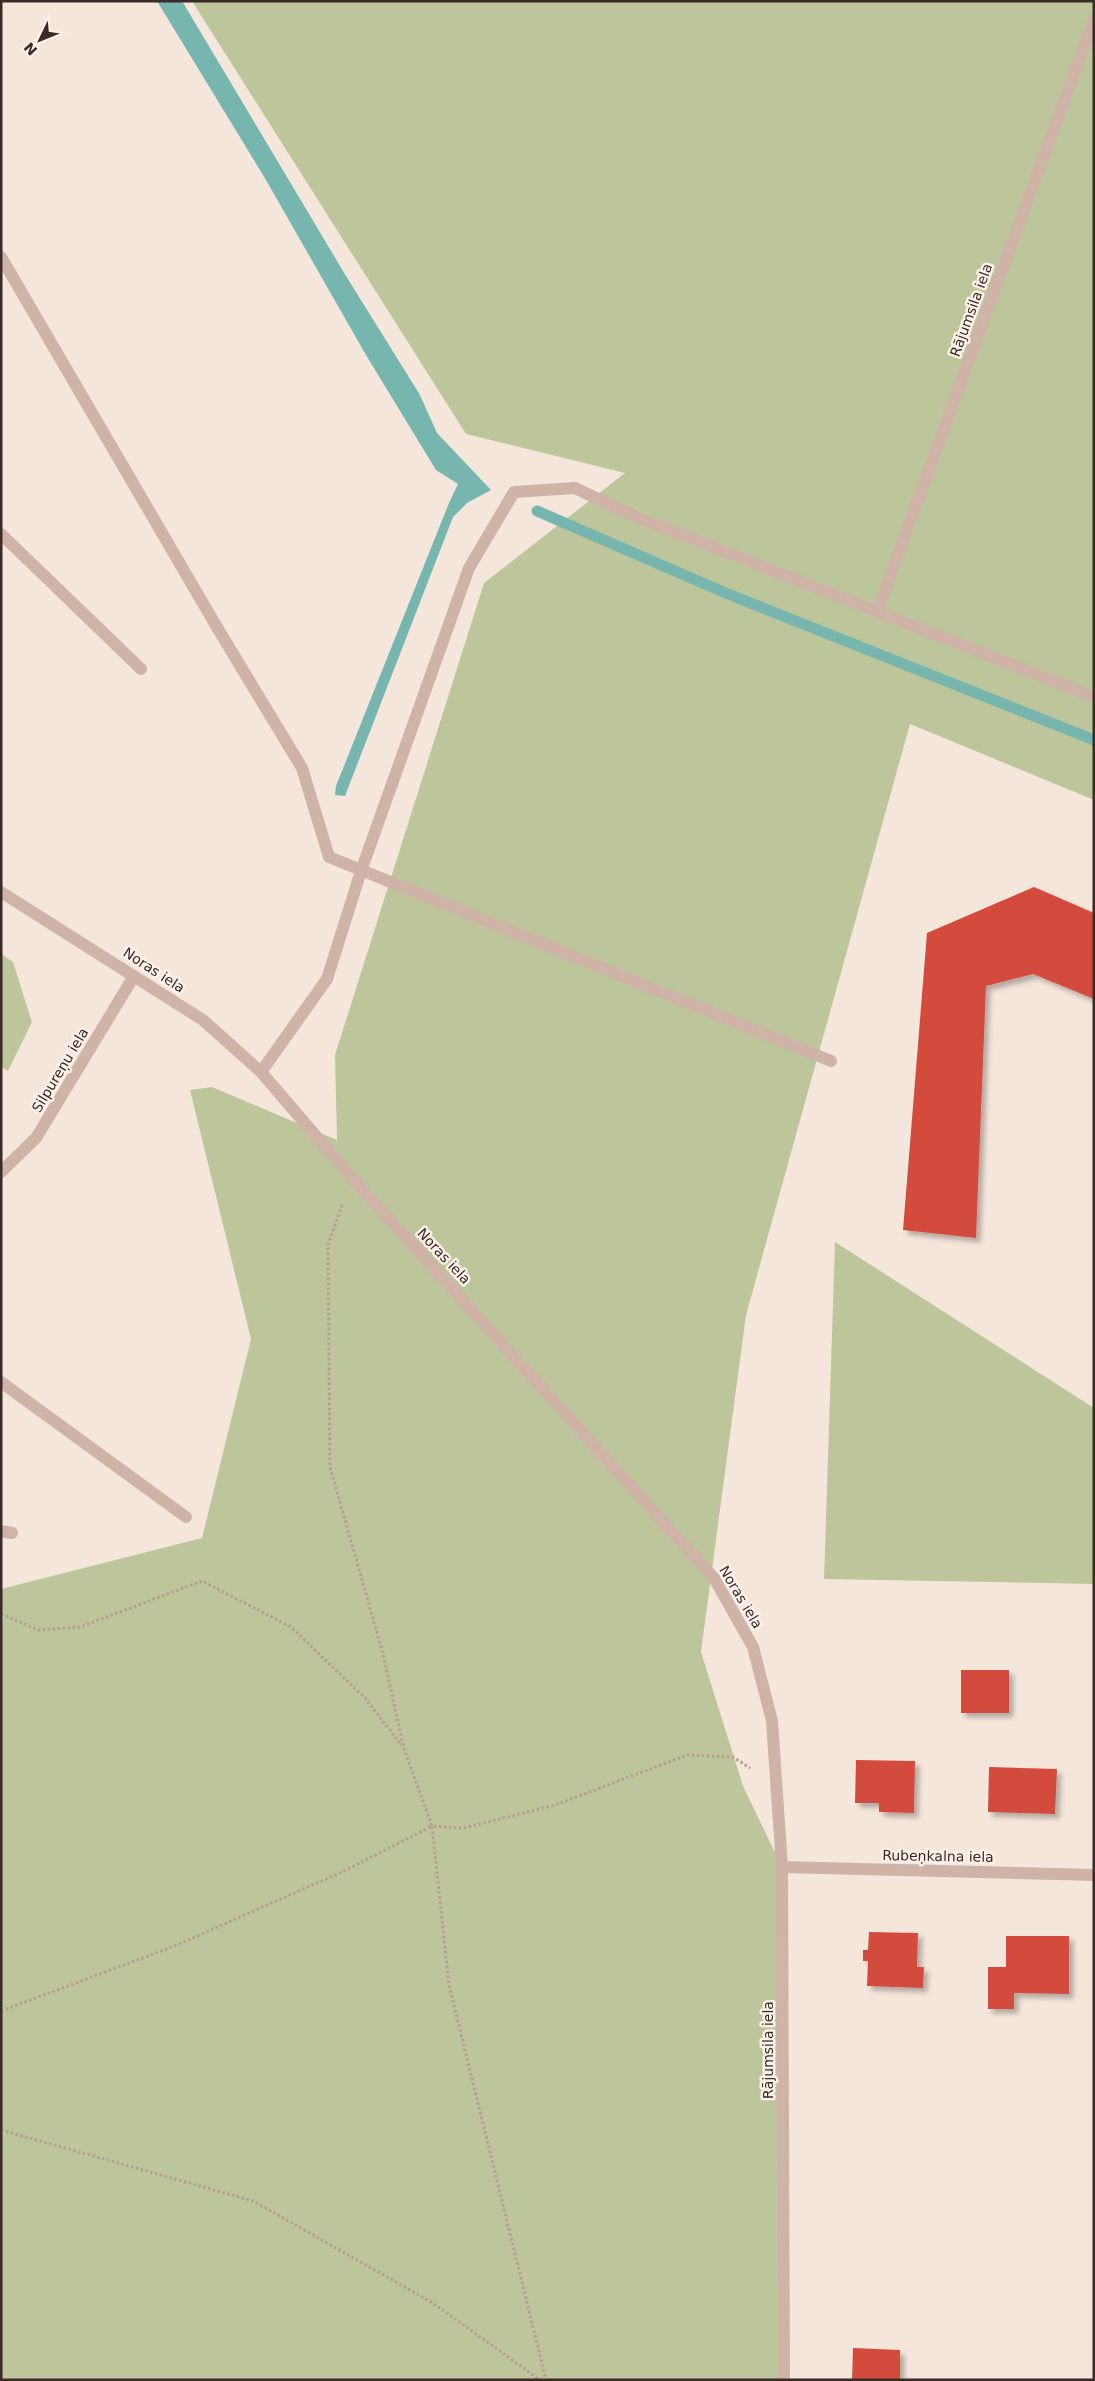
<svg xmlns="http://www.w3.org/2000/svg" width="1095" height="2381" viewBox="0 0 1095 2381" font-family="'DejaVu Sans',sans-serif">
	<style>
		.green { fill: #bdc69a }
		.water { fill: #77b5af }
		.lines { fill: none; stroke-linecap: round; stroke-linejoin: round }
		.stream { stroke: #77b5af; stroke-width: 11 }
		.building { fill: #d34c3c; filter: url(#shadow) }
		.path { stroke: #ba9d90; stroke-width: 3; stroke-dasharray: 2.5 2.5; stroke-linecap: butt }
		.minor { stroke: #ceb3a6; stroke-width: 12 }
		.labels { text-anchor: middle; stroke-width: 5; stroke-linejoin: round; paint-order: stroke }
		.street-label { font-size: 14px; fill: #3a2b28; stroke: #fcf0e9 }
	</style>
	<defs>
		<filter id="shadow"><feDropShadow dx="4.5" dy="4.5" stdDeviation="2.5" flood-color="#0004"/></filter>
	</defs>
	<rect width="100%" height="100%" fill="#f5e6dc"/>
	<g class="green">
		<polygon points="192,1 1094,1 1094,800 910,724 746,1315 701,1652 743,1786 782,1867 784,2380 1,2380 1,1589 202,1538 251,1339 190,1090 212,1087 337,1140 335,1055 484,583 625,473 466,434"/>
		<polygon points="1,954 13,962 32,1022 8,1071 1,1067"/>
		<polygon points="835,1242 1094,1408 1094,1584 824,1579"/>
	</g>
	<polygon class="water" points="157,1 182,1 346,276 420,395 437,433 491,490 467,503 453,517 345,796 335,795 336,786 449,503 458,484 436,470 366,355 266,180"/>
	<g class="lines">
		<polyline class="stream" points="537,511 728,594 1094,740"/>
	</g>
	<g class="building">
		<polygon points="1034,887 1094,913 1094,999 1033,974 986,986 976,1238 903,1230 927,933"/>
		<rect x="961" y="1670" width="48" height="43"/>
		<polygon points="856,1760 915,1761 914,1813 879,1812 879,1803 855,1803"/>
		<polygon points="989,1767 1057,1769 1055,1814 988,1812"/>
		<polygon points="869,1932 918,1933 917,1967 924,1967 923,1988 867,1986 868,1961 863,1961 863,1950 868,1950"/>
		<polygon points="1006,1936 1069,1936 1069,1994 1014,1993 1014,2009 988,2009 988,1967 1006,1967"/>
		<polygon points="853,2348 900,2350 900,2380 852,2380"/>
	</g>
	<g class="lines">
		<g class="path">
			<polyline points="342,1205 328,1245 330,1467 383,1654 404,1749 432,1826 464,1828 555,1805 687,1755 733,1757 750,1768"/>
			<polyline points="1,1614 38,1630 80,1627 202,1581 291,1627 365,1698 402,1746"/>
			<polyline points="1,2011 177,1945 344,1871 432,1826 449,1985 546,2380"/>
			<polyline points="1,2130 253,2201 433,2303 540,2380"/>
		</g>
		<g class="minor">
			<polyline points="1,257 218,629 302,768 329,857 831,1061"/>
			<polyline points="1,534 141,669"/>
			<polyline points="877,612 1094,19"/>
			<polyline points="1,892 203,1020 261,1072 352,1178 714,1578 753,1647 772,1721 782,1867 784,2380"/>
			<polyline points="261,1072 327,979 361,871 469,568 514,492 575,488 634,516 1094,697"/>
			<polyline points="1,1172 36,1138 134,976"/>
			<polyline points="1,1382 186,1517"/>
			<polyline points="1,1531 12,1533"/>
			<polyline points="782,1867 1094,1875"/>
		</g>
	</g>
	<g class="labels">
		<g class="street-label">
			<text transform="translate(971 310) rotate(-70)" y="5">Rājumsila iela</text>
			<text transform="translate(154 970) rotate(33)" y="5">Noras iela</text>
			<text transform="translate(60 1070) rotate(-59)" y="5">Silpureņu iela</text>
			<text transform="translate(444 1256) rotate(47)" y="5">Noras iela</text>
			<text transform="translate(741 1597) rotate(59)" y="5">Noras iela</text>
			<text transform="translate(938 1856) rotate(1)" y="5">Rubeņkalna iela</text>
			<text transform="translate(768 2050) rotate(-90)" y="5">Rājumsila iela</text>
		</g>
	</g>
	<rect width="1095" height="2381" fill="none" stroke="#3a2b28" stroke-width="5"/>
	<g transform="translate(40 40) rotate(227)" stroke="#fcf0e9" stroke-width="4" paint-order="stroke">
	<path d="M0-4L9 19L0 12L-9 19Z" fill="#3a2b28"/>
	<text y="-8" font-size="14" font-weight="bold" text-anchor="middle" fill="#3a2b28">N</text>
	</g>
</svg>
